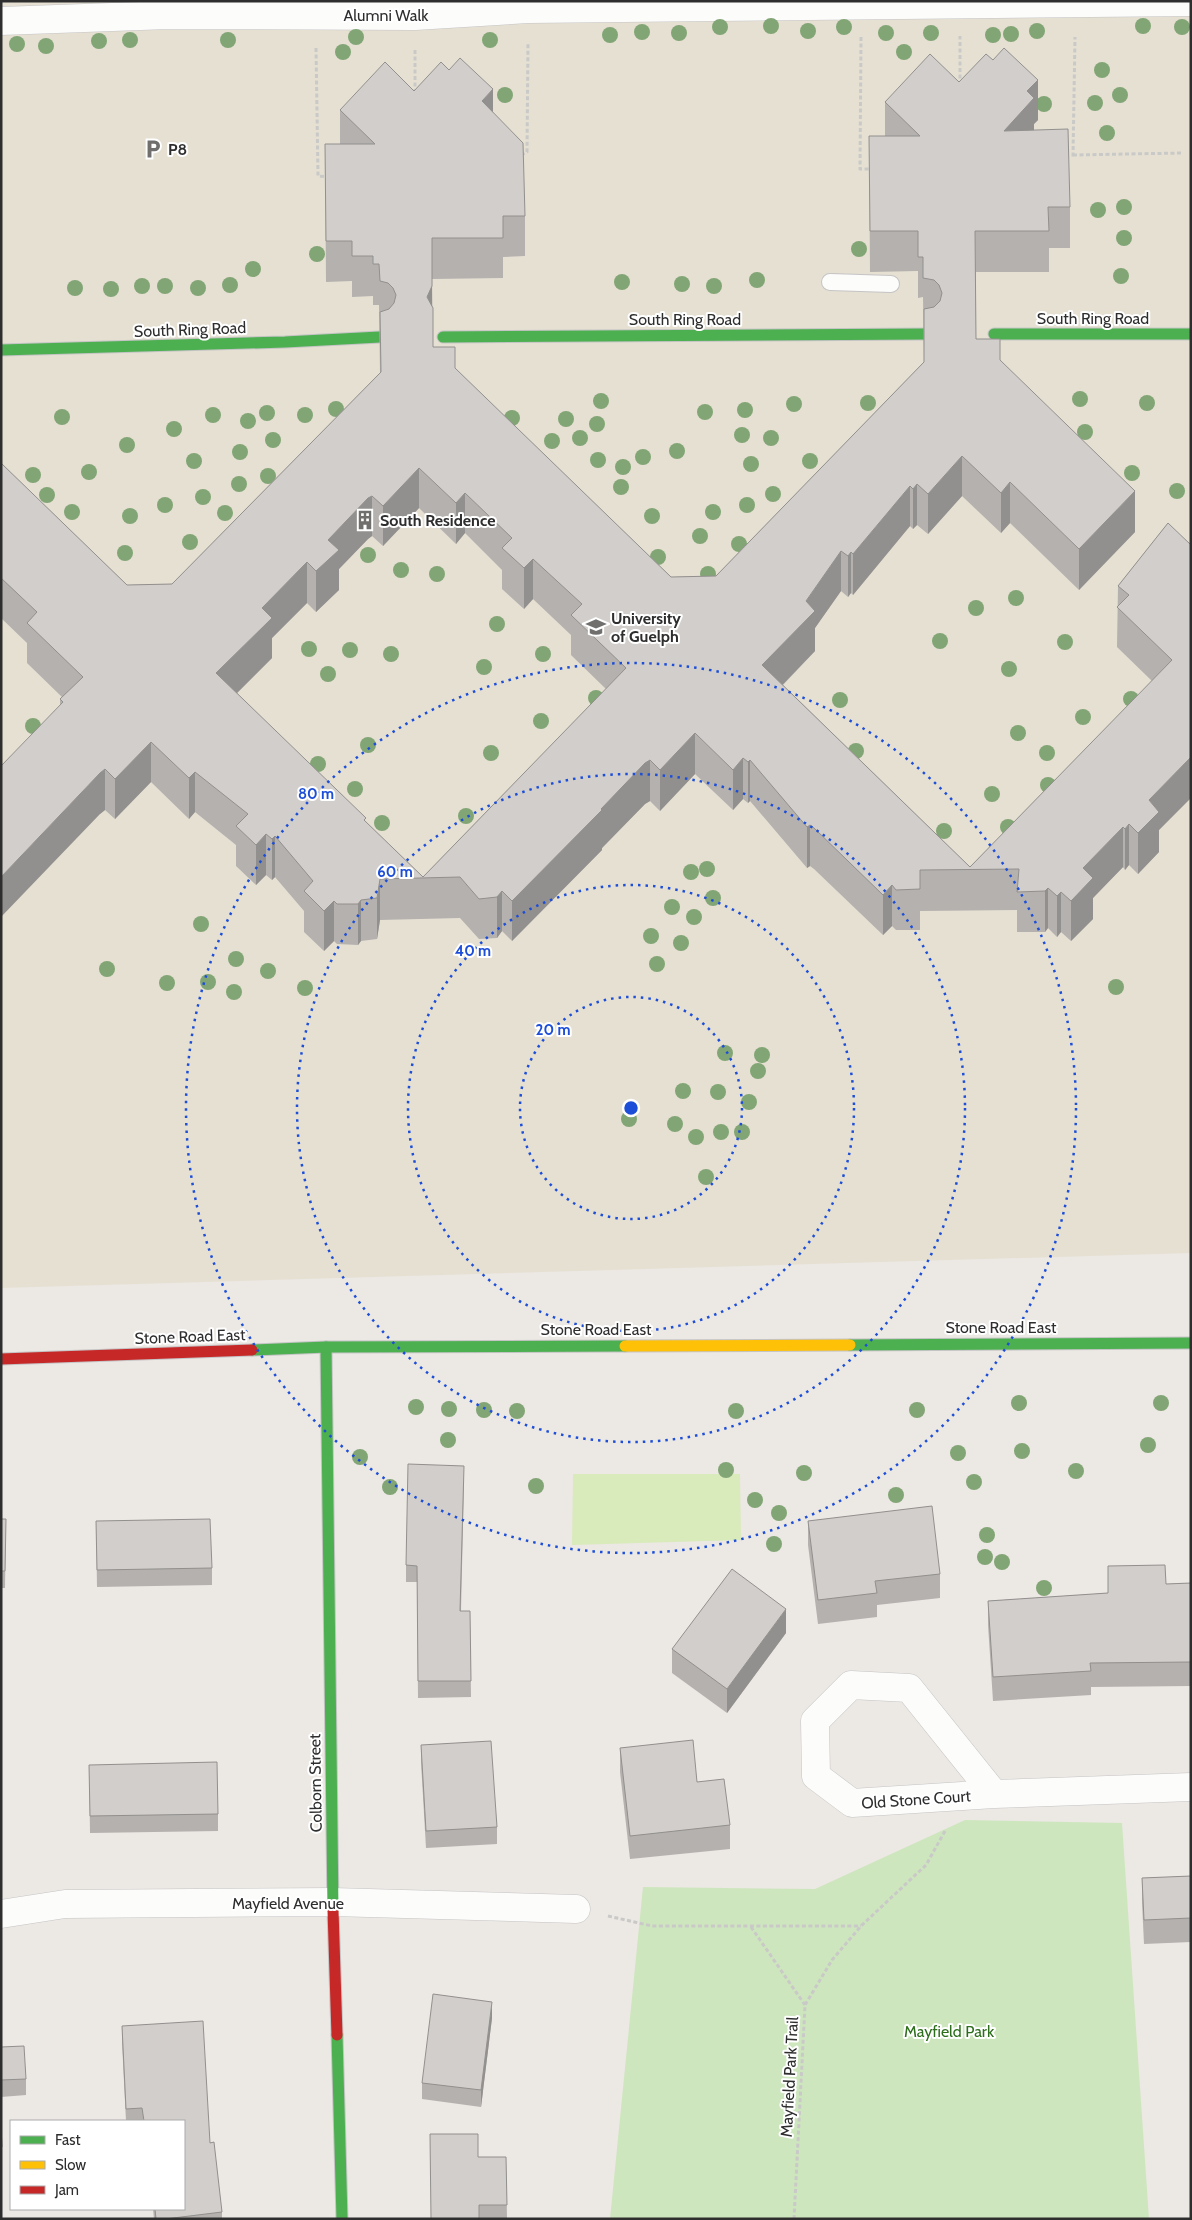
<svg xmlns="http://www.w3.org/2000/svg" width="1192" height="2220" viewBox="0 0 1192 2220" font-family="Cabin,sans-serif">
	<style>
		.education { fill: #e6e0d3 }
		.green { fill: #cee6be }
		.pitch { fill: #d9eabb }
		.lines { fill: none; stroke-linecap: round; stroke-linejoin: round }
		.lane-casing { stroke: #c5c4c5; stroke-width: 18 }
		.street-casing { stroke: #c5c4c5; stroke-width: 29 }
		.fast-casing { stroke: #c5c4c5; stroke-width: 13 }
		.slow-casing { stroke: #c5c4c5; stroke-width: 13 }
		.jam-casing { stroke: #c5c4c5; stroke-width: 13 }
		.path { stroke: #c9c9c8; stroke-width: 3; stroke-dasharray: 4 2.5; stroke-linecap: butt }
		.lane { stroke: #fcfcfb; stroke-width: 16 }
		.street { stroke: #fcfcfb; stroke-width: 28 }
		.fast { stroke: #4caf50; stroke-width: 11 }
		.slow { stroke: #ffc107; stroke-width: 11 }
		.jam { stroke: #c62828; stroke-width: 11 }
		.tree { fill: #82a575 }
		.wall { fill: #b4b1af; fill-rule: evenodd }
		.shaded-wall { fill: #92908e }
		.building { fill: #d1cecb; stroke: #92908e; fill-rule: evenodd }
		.ring { fill: none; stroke: #1d4ed8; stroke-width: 2.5; stroke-dasharray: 2.5 5 }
		.labels { text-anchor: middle; stroke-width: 4; stroke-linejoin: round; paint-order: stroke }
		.street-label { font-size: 16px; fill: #2e2e2e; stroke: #fff }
		.poi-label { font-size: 16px; font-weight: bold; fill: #2e2e2e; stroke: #fff; text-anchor: start }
		.park-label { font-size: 16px; fill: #2c6e1b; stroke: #fff }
		.centre { fill: #1d4ed8; stroke: #fff; stroke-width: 2.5 }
		.ring-label { font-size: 15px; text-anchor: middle; font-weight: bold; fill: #1d4ed8; stroke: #fff; stroke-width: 4; stroke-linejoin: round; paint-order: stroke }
	</style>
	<rect width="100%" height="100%" fill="#ece8e4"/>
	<polygon class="education" points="1,1 1191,1 1191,1253 1,1288"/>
	<polygon class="green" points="965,1820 1122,1823 1149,2219 610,2219 643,1887 815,1889"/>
	<polygon class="pitch" points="573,1474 740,1474 741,1540 572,1545"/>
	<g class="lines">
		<defs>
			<polyline id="lane" points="830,282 891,284"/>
			<g id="street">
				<polyline points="1,21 168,15 415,16 528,9 1191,2"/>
				<polyline points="994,1794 909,1688 851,1685 815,1721 816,1776 852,1803 994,1794 1191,1787"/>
				<polyline points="1,1914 65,1904 333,1902 576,1909"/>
			</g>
			<g id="fast">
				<polyline points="994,334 1191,334"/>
				<polyline points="443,337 926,334"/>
				<polyline points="1,350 285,342 380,337"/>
				<polyline points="850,1345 1191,1343"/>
				<polyline points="326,1347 333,1910"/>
				<polyline points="252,1350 326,1347 625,1346"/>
				<polyline points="337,2035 342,2219"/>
			</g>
			<polyline id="slow" points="625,1346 850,1345"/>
			<g id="jam">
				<polyline points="1,1359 252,1350"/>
				<polyline points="333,1910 337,2035"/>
			</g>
		</defs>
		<use href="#lane" class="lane-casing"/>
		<use href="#street" class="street-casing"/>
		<use href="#fast" class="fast-casing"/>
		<use href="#slow" class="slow-casing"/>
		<use href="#jam" class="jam-casing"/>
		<g class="path">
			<polyline points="861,37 860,169 872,169"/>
			<polyline points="316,48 318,176 328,177"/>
			<polyline points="960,85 960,36"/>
			<polyline points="415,93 415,49"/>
			<polyline points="521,155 527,152 528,42"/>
			<polyline points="1065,155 1073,155 1075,37"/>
			<polyline points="1073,155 1182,153"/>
			<polyline points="608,1916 652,1926 861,1926"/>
			<polyline points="751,1927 805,2005"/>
			<polyline points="794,2219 805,2005 832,1960 861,1926 926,1865 945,1831"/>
		</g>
		<use href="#lane" class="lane"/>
		<use href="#street" class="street"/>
		<use href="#fast" class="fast"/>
		<use href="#slow" class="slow"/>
		<use href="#jam" class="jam"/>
	</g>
	<g class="tree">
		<circle cx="771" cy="26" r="8"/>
		<circle cx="1143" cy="26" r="8"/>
		<circle cx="720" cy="27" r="8"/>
		<circle cx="844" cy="27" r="8"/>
		<circle cx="1182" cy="27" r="8"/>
		<circle cx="808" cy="31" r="8"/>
		<circle cx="1037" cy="31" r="8"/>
		<circle cx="642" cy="32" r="8"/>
		<circle cx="679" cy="33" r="8"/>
		<circle cx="886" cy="33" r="8"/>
		<circle cx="931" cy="33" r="8"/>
		<circle cx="1011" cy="34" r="8"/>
		<circle cx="610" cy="35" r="8"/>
		<circle cx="993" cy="35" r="8"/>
		<circle cx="356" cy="37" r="8"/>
		<circle cx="130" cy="40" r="8"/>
		<circle cx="228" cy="40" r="8"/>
		<circle cx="490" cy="40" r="8"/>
		<circle cx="99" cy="41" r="8"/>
		<circle cx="17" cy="44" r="8"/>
		<circle cx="46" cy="46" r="8"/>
		<circle cx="343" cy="52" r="8"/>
		<circle cx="904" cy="52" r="8"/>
		<circle cx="1102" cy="70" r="8"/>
		<circle cx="505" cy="95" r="8"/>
		<circle cx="1120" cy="95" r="8"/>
		<circle cx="1095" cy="103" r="8"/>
		<circle cx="1044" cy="104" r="8"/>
		<circle cx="1107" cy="133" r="8"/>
		<circle cx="1124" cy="207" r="8"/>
		<circle cx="1098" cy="210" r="8"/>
		<circle cx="1124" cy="238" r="8"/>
		<circle cx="859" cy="249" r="8"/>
		<circle cx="317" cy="254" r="8"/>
		<circle cx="253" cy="269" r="8"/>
		<circle cx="1121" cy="276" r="8"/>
		<circle cx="757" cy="280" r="8"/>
		<circle cx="622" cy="282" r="8"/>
		<circle cx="682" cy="284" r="8"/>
		<circle cx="230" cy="285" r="8"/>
		<circle cx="142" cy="286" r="8"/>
		<circle cx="165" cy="286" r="8"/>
		<circle cx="714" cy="286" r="8"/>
		<circle cx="75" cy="288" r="8"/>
		<circle cx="198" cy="288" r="8"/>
		<circle cx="111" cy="289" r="8"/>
		<circle cx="1080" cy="399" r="8"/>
		<circle cx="601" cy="401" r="8"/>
		<circle cx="868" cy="403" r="8"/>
		<circle cx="1147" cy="403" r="8"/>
		<circle cx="794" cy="404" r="8"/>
		<circle cx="336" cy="409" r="8"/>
		<circle cx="745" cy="410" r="8"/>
		<circle cx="705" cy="412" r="8"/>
		<circle cx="267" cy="413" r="8"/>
		<circle cx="213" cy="415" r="8"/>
		<circle cx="305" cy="415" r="8"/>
		<circle cx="62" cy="417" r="8"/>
		<circle cx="512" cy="418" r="8"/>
		<circle cx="566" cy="419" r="8"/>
		<circle cx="248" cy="421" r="8"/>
		<circle cx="597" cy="424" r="8"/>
		<circle cx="174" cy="429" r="8"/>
		<circle cx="1085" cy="432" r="8"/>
		<circle cx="742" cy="435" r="8"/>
		<circle cx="580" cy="438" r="8"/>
		<circle cx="771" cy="438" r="8"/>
		<circle cx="273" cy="440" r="8"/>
		<circle cx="552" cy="441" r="8"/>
		<circle cx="127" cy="445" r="8"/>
		<circle cx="677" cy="451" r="8"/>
		<circle cx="240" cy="452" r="8"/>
		<circle cx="643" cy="457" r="8"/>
		<circle cx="598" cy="460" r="8"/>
		<circle cx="194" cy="461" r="8"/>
		<circle cx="810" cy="461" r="8"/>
		<circle cx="751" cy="464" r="8"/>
		<circle cx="623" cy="467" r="8"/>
		<circle cx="89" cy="472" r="8"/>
		<circle cx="1132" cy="473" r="8"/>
		<circle cx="33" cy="475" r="8"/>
		<circle cx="268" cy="476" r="8"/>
		<circle cx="239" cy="484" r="8"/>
		<circle cx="621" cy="487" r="8"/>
		<circle cx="1177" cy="491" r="8"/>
		<circle cx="773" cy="494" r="8"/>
		<circle cx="47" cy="495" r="8"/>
		<circle cx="203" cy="497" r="8"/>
		<circle cx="165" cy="505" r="8"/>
		<circle cx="747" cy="505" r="8"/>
		<circle cx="72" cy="512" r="8"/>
		<circle cx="713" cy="512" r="8"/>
		<circle cx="225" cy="513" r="8"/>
		<circle cx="130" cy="516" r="8"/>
		<circle cx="652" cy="516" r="8"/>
		<circle cx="700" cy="536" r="8"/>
		<circle cx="190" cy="542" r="8"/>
		<circle cx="739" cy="544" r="8"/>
		<circle cx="125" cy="553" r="8"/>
		<circle cx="368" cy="555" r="8"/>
		<circle cx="658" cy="557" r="8"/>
		<circle cx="401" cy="570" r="8"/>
		<circle cx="437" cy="574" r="8"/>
		<circle cx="708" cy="574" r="8"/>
		<circle cx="1016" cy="598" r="8"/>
		<circle cx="976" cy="608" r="8"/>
		<circle cx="497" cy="624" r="8"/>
		<circle cx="940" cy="641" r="8"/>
		<circle cx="1065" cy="642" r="8"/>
		<circle cx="309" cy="649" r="8"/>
		<circle cx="350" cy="650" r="8"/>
		<circle cx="391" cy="654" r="8"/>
		<circle cx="543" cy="654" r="8"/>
		<circle cx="484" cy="667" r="8"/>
		<circle cx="1009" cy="669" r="8"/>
		<circle cx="328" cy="674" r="8"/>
		<circle cx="596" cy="698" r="8"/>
		<circle cx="1131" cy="699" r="8"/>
		<circle cx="840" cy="700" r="8"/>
		<circle cx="1083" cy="717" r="8"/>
		<circle cx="541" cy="721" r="8"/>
		<circle cx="33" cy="726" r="8"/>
		<circle cx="1018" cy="733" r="8"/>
		<circle cx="368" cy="745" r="8"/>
		<circle cx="856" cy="751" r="8"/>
		<circle cx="491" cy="753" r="8"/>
		<circle cx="1047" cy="753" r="8"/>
		<circle cx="318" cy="764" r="8"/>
		<circle cx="1048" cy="785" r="8"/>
		<circle cx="355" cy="789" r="8"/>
		<circle cx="992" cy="794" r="8"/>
		<circle cx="466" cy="816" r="8"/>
		<circle cx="382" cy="823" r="8"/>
		<circle cx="1008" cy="827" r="8"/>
		<circle cx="944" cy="831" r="8"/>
		<circle cx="707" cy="869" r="8"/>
		<circle cx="691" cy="872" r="8"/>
		<circle cx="713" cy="898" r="8"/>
		<circle cx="672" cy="907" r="8"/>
		<circle cx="694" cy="917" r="8"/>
		<circle cx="201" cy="924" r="8"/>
		<circle cx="651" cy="936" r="8"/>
		<circle cx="681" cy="943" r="8"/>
		<circle cx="236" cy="959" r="8"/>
		<circle cx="657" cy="964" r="8"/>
		<circle cx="107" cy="969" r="8"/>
		<circle cx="268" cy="971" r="8"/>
		<circle cx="208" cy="982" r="8"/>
		<circle cx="167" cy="983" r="8"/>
		<circle cx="1116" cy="987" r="8"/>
		<circle cx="305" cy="988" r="8"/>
		<circle cx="234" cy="992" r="8"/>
		<circle cx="725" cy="1053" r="8"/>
		<circle cx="762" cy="1055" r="8"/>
		<circle cx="758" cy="1071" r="8"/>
		<circle cx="683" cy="1091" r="8"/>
		<circle cx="718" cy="1092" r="8"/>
		<circle cx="749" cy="1102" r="8"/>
		<circle cx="629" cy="1119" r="8"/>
		<circle cx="675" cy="1124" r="8"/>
		<circle cx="721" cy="1132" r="8"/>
		<circle cx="742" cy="1132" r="8"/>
		<circle cx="696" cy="1137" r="8"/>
		<circle cx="706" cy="1177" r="8"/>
		<circle cx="1019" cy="1403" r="8"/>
		<circle cx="1161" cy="1403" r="8"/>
		<circle cx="416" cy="1407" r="8"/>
		<circle cx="449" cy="1409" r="8"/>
		<circle cx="484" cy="1410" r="8"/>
		<circle cx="917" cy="1410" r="8"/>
		<circle cx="517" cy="1411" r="8"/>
		<circle cx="736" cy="1411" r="8"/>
		<circle cx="448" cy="1440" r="8"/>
		<circle cx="1148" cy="1445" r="8"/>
		<circle cx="1022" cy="1451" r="8"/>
		<circle cx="958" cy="1453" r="8"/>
		<circle cx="360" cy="1457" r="8"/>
		<circle cx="726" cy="1470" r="8"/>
		<circle cx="1076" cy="1471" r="8"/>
		<circle cx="804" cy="1473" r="8"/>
		<circle cx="974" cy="1482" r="8"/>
		<circle cx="536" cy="1486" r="8"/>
		<circle cx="390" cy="1487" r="8"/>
		<circle cx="896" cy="1495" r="8"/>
		<circle cx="755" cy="1500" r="8"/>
		<circle cx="779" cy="1513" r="8"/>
		<circle cx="987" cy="1535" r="8"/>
		<circle cx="774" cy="1544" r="8"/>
		<circle cx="985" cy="1557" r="8"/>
		<circle cx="1002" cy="1562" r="8"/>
		<circle cx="1044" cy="1588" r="8"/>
	</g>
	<g class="wall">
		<path d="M 959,82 L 1038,120 L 1034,124 L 1034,130 L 1070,207 L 1070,248 L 1049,248 L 1049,272 L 976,272 L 976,339 L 1000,360 L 1135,532 L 1079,590 L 1010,523 L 1001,533 L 962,496 L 928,534 L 917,525 L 913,529 L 910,526 L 853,595 L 851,593 L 848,597 L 841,591 L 815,628 L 815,651 L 783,685 L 970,867 L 1152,681 L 1117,647 L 1118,586 L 1168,523 L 1189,799 L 1159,830 L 1159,852 L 1138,874 L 1129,865 L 1125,870 L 1123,867 L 1093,898 L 1093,919 L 1071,941 L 1061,932 L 1057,937 L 1048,928 L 1045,932 L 1017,932 L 1017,910 L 920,911 L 920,930 L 896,930 L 892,926 L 883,935 L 814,869 L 810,866 L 807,868 L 750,801 L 748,803 L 743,799 L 733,810 L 695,774 L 660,811 L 650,801 L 645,804 L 602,848 L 602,850 L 512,941 L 502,931 L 497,938 L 479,939 L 460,918 L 380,920 L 377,939 L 361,941 L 358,945 L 337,944 L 334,941 L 324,951 L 304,932 L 304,911 L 275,877 L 272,880 L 266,875 L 256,885 L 236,866 L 236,845 L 195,812 L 189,819 L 151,782 L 115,819 L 105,810 L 100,814 L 60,704 L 60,699 L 62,697 L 27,663 L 27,643 L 1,618 L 1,463 L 127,585 L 172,584 L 380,373 L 379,305 L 373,305 L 373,296 L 352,297 L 352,281 L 326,282 L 325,144 L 340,144 L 340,110 L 414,91 L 493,112 L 525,216 L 525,256 L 503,257 L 503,278 L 432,279 L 433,347 L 671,577 L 716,576 L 924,362 L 923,297 L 918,298 L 918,271 L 870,272 L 869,136 L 885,136 L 885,102 ZM 419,508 L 456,544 L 465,533 L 502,570 L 502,589 L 524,609 L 533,599 L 571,635 L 571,655 L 606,689 L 423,877 L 366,822 L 237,693 L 272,658 L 272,638 L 307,603 L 316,612 L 339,590 L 339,569 L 368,539 L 372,536 L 383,546 Z"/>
		<polygon points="464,1482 461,1611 470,1611 471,1697 418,1698 417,1582 406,1582 406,1565"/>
		<polygon points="1,1519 6,1519 5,1588 1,1588"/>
		<polygon points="96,1521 212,1568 212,1585 97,1587"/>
		<polygon points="808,1521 940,1574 940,1598 877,1605 877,1617 818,1624 808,1545"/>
		<polygon points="1108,1566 1166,1584 1191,1583 1191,1686 1091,1687 1091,1695 993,1701 988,1625 988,1601 1108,1593"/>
		<polygon points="786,1633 727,1713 672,1673 672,1649"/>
		<polygon points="421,1745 497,1827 497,1844 426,1848 421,1762"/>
		<polygon points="620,1748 730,1825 730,1849 630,1859 620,1772"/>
		<polygon points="89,1765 218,1814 218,1831 90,1833"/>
		<polygon points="1191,1876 1191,1942 1144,1944 1142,1902 1142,1878"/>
		<polygon points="492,2018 481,2107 422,2099 422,2083"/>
		<polygon points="122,2026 210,2143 222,2212 222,2219 154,2219 153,2209 184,2209 184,2121 126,2121 122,2042"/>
		<polygon points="1,2047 26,2079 26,2095 1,2097"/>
		<polygon points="1,2127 2,2147 2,2163 1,2163"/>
		<polygon points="478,2157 506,2157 507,2219 430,2219"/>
	</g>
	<g class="shaded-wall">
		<polygon points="1038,80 1038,120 1034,124 1034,139 1004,131 1027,91"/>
		<polygon points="493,89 493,129 482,101"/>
		<polygon points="432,286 432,326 427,297"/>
		<polygon points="962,456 962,496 928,534 928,494"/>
		<polygon points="419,468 419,508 383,546 383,506"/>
		<polygon points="1010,482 1010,523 1001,533 1001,493"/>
		<polygon points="917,484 917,525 913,529 913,489"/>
		<polygon points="910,486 910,526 853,595 853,554"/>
		<polygon points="1135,491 1135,532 1079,590 1079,549"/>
		<polygon points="465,493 465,533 456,544 456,503"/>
		<polygon points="372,496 372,536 368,539 339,569 339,590 316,612 316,571 328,540 368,498"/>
		<polygon points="841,551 841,591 815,628 815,651 762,706 762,665"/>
		<polygon points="851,552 851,593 848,597 848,556"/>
		<polygon points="533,559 533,599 524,609 524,568"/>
		<polygon points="307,562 307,603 272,638 272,658 216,714 216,673 262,608"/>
		<polygon points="695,733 695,774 660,811 660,770"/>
		<polygon points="151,742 151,782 115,819 115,779"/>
		<polygon points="1191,757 1191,798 1159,830 1159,852 1138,874 1138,833 1149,800"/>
		<polygon points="743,758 743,799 733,810 733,770"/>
		<polygon points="650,760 650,801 645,804 602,848 602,850 512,941 512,901 645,763"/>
		<polygon points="750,760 750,801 748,803 748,762"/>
		<polygon points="105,769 105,810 100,814 1,917 1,877 100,773"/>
		<polygon points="195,772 195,812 189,819 189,778"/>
		<polygon points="1129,824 1129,865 1125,870 1125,829"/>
		<polygon points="810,825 810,866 807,868 807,827"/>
		<polygon points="1123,827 1123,867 1093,898 1093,919 1071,941 1071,901 1083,868"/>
		<polygon points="266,834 266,875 256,885 256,845"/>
		<polygon points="275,836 275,877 272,880 272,839"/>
		<polygon points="380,879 380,920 377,939 377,898"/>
		<polygon points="892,885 892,926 883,935 883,895"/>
		<polygon points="1048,888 1048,928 1045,932 1045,891"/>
		<polygon points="502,891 502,931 497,938 497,897"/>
		<polygon points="1061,892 1061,932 1057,937 1057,896"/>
		<polygon points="361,900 361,941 358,945 358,904"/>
		<polygon points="334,901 334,941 324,951 324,911"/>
		<polygon points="786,1609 786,1633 727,1713 727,1689"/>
		<polygon points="492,2002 492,2018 481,2107 481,2090"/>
	</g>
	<g class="building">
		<path d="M 1004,48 L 1038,80 L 1027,91 L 1034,98 L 1004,131 L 1068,129 L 1070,207 L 1048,207 L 1049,231 L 975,231 L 976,339 L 1000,339 L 1000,360 L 1135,491 L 1079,549 L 1010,482 L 1001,493 L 962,456 L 928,494 L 917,484 L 913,489 L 910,486 L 853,554 L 851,552 L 848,556 L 841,551 L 806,601 L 815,611 L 762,665 L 970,867 L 1172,660 L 1117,607 L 1129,595 L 1118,586 L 1168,523 L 1191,545 L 1191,757 L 1149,800 L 1159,812 L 1138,833 L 1129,824 L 1125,829 L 1123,827 L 1083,868 L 1093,878 L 1071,901 L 1061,892 L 1057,896 L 1048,888 L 1045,891 L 1017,892 L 1019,869 L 920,870 L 920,889 L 896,890 L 892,885 L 883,895 L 814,828 L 810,825 L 807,827 L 750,760 L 748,762 L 743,758 L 733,770 L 695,733 L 660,770 L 650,760 L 645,763 L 601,809 L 602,810 L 512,901 L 502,891 L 497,897 L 479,899 L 460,877 L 380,879 L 377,898 L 361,900 L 358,904 L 337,904 L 334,901 L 324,911 L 304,891 L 313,881 L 275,836 L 272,839 L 266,834 L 256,845 L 236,826 L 248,814 L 195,772 L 189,778 L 151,742 L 115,779 L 105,769 L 100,773 L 1,877 L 1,766 L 63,702 L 60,699 L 83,677 L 27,623 L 37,612 L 1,578 L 1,463 L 127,585 L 172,584 L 381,372 L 380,312 L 389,309 L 394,303 L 396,295 L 393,288 L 388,283 L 380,281 L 379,264 L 373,264 L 373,256 L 352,256 L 352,241 L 326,241 L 325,144 L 375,144 L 340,110 L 385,62 L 414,91 L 441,62 L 449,70 L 460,58 L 493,89 L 482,101 L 523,143 L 525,216 L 503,216 L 503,238 L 432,238 L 432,286 L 427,297 L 433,308 L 433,347 L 455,347 L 455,368 L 671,577 L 716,576 L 924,362 L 924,309 L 934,307 L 940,301 L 942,293 L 939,285 L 934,280 L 923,278 L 923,257 L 918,257 L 918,231 L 870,231 L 869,136 L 920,136 L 885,102 L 930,54 L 959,82 L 986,54 L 993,60 ZM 419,468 L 456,503 L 465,493 L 512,538 L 502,548 L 524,568 L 533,559 L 582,604 L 571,615 L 626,668 L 423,877 L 364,820 L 366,818 L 216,673 L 272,618 L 262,608 L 307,562 L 316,571 L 339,550 L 328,540 L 368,498 L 372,496 L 383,506 Z"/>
		<polygon points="408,1464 464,1466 460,1611 470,1611 471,1681 418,1681 417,1566 406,1565"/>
		<polygon points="932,1506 940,1574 875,1581 877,1593 818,1600 808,1521"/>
		<polygon points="1,1519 6,1519 5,1571 1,1571"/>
		<polygon points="210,1519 212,1568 97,1570 96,1521"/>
		<polygon points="1165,1565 1166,1584 1191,1583 1191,1662 1090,1663 1091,1671 993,1677 988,1601 1108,1593 1108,1566"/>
		<polygon points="732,1569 786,1609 727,1689 672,1649"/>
		<polygon points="693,1740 697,1782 724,1779 730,1825 630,1836 620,1748"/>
		<polygon points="491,1741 497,1827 426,1831 421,1745"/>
		<polygon points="217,1762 218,1814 90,1816 89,1765"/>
		<polygon points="1191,1876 1191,1918 1144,1920 1142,1878"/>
		<polygon points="433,1994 492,2002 481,2090 422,2083"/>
		<polygon points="203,2021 210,2143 214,2142 222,2212 165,2219 156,2219 155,2209 184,2209 184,2121 144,2121 142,2108 126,2109 122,2026"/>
		<polygon points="24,2046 26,2079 1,2080 1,2047"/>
		<polygon points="1,2127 2,2147 1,2147"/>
		<polygon points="430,2134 478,2134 478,2157 506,2157 507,2205 479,2205 479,2219 431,2219"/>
	</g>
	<g class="ring">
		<circle cx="631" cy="1108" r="111"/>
		<circle cx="631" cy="1108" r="223"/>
		<circle cx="631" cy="1108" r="334"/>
		<circle cx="631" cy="1108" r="445"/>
	</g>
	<defs>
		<symbol id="parking-bare" viewBox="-9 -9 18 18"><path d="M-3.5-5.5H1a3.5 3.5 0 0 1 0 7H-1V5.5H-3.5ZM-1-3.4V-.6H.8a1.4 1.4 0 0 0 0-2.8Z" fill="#706f6e" stroke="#fff" stroke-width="2.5" paint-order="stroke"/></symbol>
		<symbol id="building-bare" viewBox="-9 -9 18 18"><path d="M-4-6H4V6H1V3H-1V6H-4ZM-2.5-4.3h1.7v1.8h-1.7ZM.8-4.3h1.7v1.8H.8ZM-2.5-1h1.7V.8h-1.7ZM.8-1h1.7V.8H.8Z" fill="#706f6e" stroke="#fff" stroke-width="2.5" paint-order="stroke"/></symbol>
		<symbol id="university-bare" viewBox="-9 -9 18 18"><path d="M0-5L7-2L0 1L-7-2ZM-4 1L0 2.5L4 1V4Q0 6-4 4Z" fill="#706f6e" stroke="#fff" stroke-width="2.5" paint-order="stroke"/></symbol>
	</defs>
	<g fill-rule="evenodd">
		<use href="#parking-bare" x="139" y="135" width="28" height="28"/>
		<use href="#building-bare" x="351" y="506" width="28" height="28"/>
		<use href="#university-bare" x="582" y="613" width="28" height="28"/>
	</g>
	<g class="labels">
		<g class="street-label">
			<text x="386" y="21">Alumni Walk</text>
			<text x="1093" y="324">South Ring Road</text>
			<text x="685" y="325">South Ring Road</text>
			<text transform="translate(190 329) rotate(-2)" y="6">South Ring Road</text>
			<text x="1001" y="1333">Stone Road East</text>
			<text x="596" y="1335">Stone Road East</text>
			<text transform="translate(190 1336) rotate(-2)" y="6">Stone Road East</text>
			<text transform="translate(315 1783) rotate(-91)" y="6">Colborn Street</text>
			<text transform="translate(916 1799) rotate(-4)" y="6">Old Stone Court</text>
			<text x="288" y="1909">Mayfield Avenue</text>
			<text transform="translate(789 2077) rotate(-87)" y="6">Mayfield Park Trail</text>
		</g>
		<g class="poi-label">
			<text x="168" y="155">P8</text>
			<text x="380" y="526">South Residence</text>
			<text x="611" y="624">University<tspan x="611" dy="18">of Guelph</tspan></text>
		</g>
		<g class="park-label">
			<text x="949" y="2037">Mayfield Park</text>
		</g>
	</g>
	<circle cx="631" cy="1108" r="8" class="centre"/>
	<g class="ring-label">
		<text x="316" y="799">80 m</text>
		<text x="395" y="877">60 m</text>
		<text x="473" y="956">40 m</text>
		<text x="553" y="1035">20 m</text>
	</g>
	<rect width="1192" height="2220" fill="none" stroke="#2e2e2e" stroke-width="5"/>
	<rect x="10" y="2120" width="175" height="90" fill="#ffffff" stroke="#ababab"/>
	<rect x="20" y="2136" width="25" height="8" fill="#4caf50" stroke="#ababab"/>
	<text x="55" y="2145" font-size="15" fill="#2e2e2e">Fast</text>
	<rect x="20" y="2161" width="25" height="8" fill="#ffc107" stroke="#ababab"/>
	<text x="55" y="2170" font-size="15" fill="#2e2e2e">Slow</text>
	<rect x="20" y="2186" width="25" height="8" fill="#c62828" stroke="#ababab"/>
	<text x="55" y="2195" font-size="15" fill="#2e2e2e">Jam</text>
</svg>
